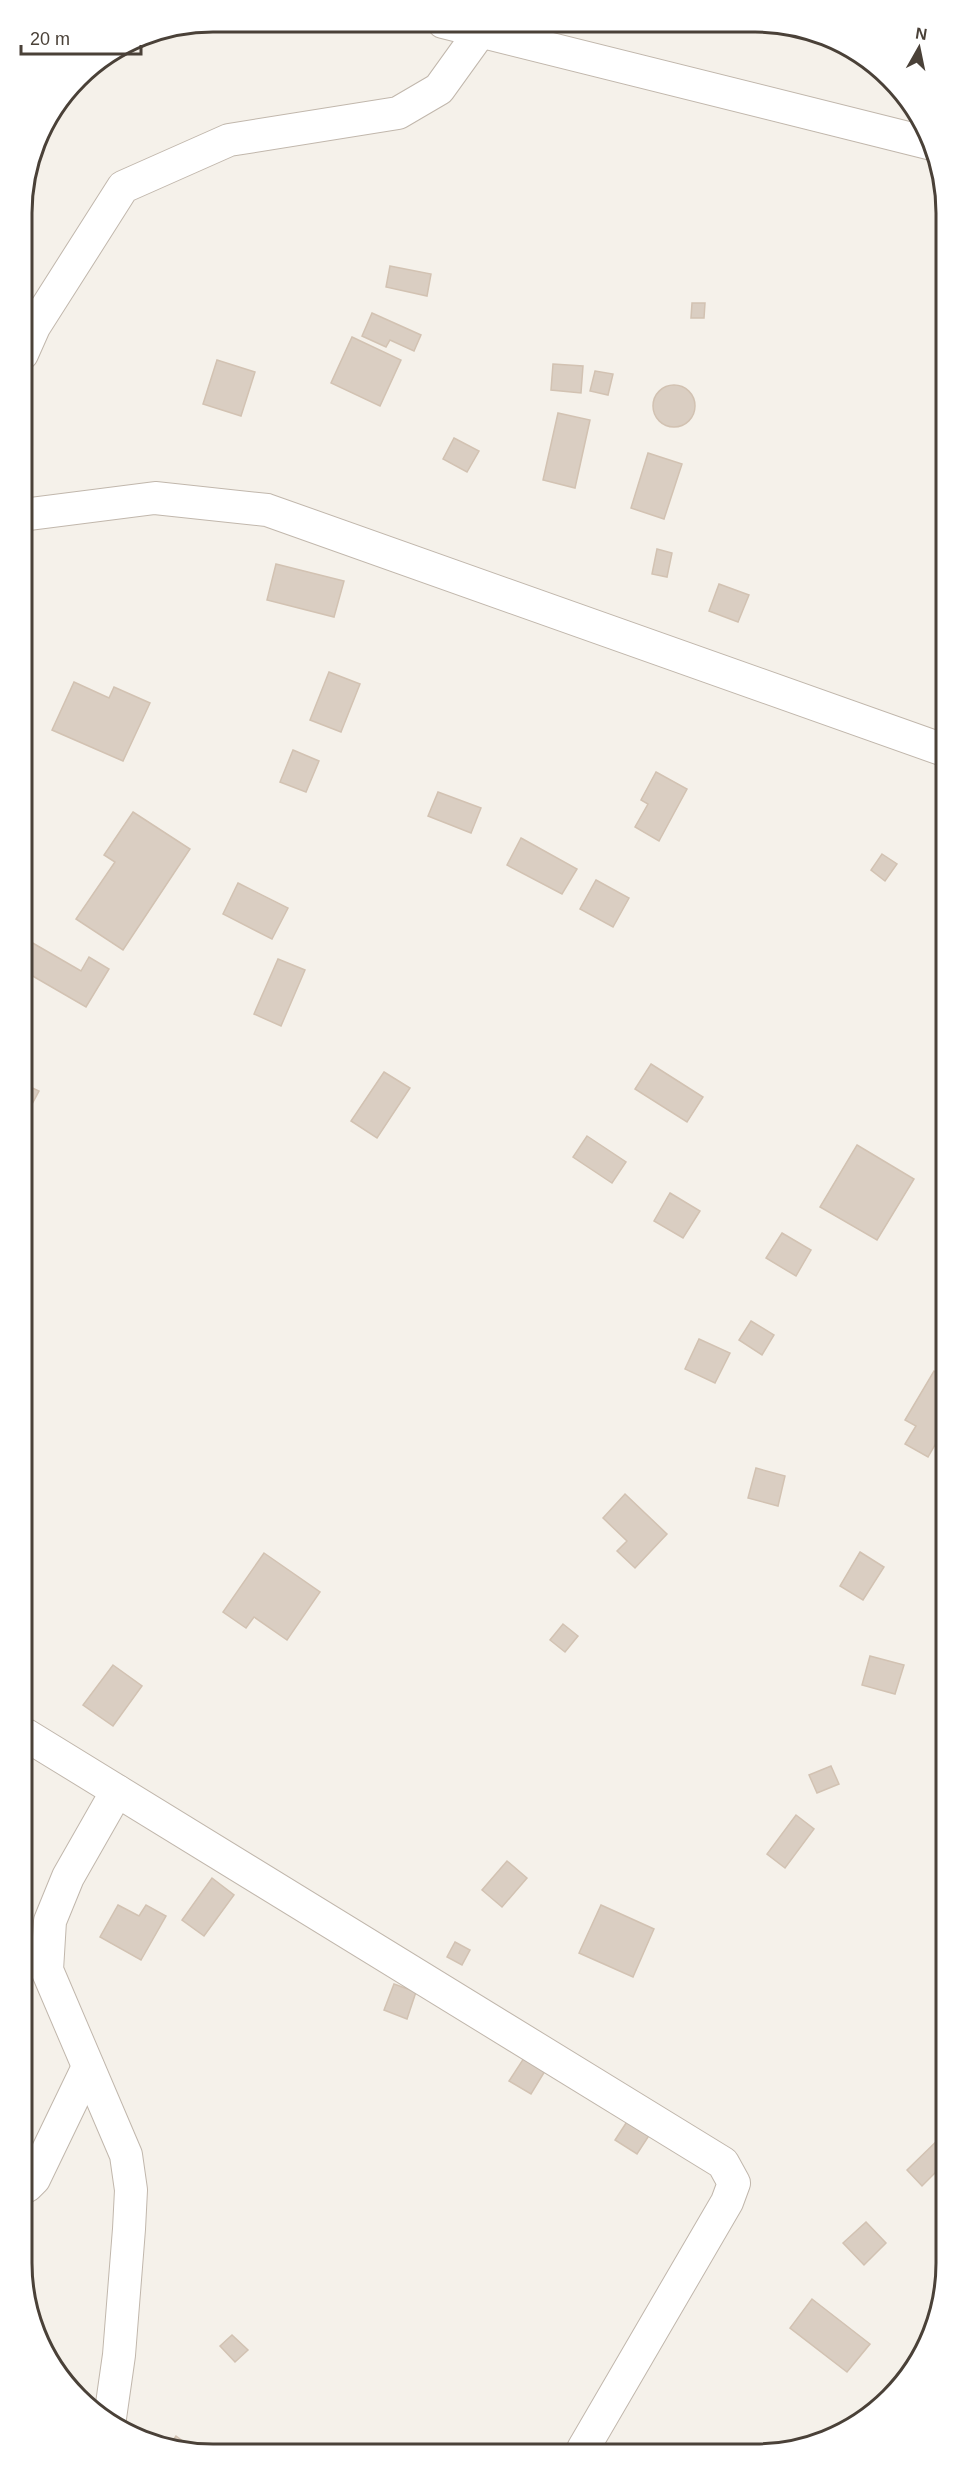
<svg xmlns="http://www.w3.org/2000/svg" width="967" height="2475" viewBox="0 0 967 2475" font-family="Helvetica,sans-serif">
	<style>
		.building { fill: #dacec2; stroke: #d2c2b2; stroke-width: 1.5 }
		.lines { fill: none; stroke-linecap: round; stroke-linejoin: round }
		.minor-casing { stroke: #c1b7ac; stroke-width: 34 }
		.minor { stroke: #fff; stroke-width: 32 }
		.rim { fill: none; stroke: #4a4138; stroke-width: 3 }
	</style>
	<rect width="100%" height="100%" fill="#f5f1ea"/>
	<g class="building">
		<polygon points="390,266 431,274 427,296 386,287"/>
		<polygon points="692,303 705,303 704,318 691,318"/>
		<polygon points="372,313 421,335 414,351 390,340 386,347 362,336"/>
		<polygon points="352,337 401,360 380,406 331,383"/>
		<polygon points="217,360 255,372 241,416 203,404"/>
		<polygon points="553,364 583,366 581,393 551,390"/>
		<polygon points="595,371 613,374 608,395 590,391"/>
		<circle cx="674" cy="406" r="21"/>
		<polygon points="558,413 590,420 575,488 543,480"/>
		<polygon points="454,438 479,451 467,472 443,459"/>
		<polygon points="648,453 682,464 664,519 631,508"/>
		<polygon points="657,549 672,553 667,577 652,574"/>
		<polygon points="276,564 344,581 334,617 267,600"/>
		<polygon points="719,584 749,595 738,622 709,611"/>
		<polygon points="329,672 360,684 341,732 310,720"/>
		<polygon points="74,682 109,698 114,687 150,703 123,761 52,730"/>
		<polygon points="293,750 319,761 306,792 280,782"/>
		<polygon points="656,772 687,789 659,841 635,827 648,804 641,800"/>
		<polygon points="438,792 481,808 471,833 428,816"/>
		<polygon points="133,812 190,849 123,950 76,919 115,862 104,855"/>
		<polygon points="521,838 577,869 562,894 507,865"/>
		<polygon points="882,854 897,864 885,881 871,870"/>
		<polygon points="596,880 629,898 613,927 580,909"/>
		<polygon points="238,883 288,908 272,939 223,914"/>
		<polygon points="24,938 81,971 89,957 109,969 86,1007 24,971"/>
		<polygon points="278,959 305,970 281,1026 254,1014"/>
		<polygon points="651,1064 703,1097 687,1122 635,1089"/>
		<polygon points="384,1072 410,1088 377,1138 351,1121"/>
		<polygon points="24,1084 39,1091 24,1119"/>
		<polygon points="587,1136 626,1162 612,1183 573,1157"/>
		<polygon points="857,1145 914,1179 877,1240 820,1207"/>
		<polygon points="670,1193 700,1211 683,1238 654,1221"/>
		<polygon points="782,1233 811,1250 796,1276 766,1258"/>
		<polygon points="751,1321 774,1335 762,1355 739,1340"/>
		<polygon points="699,1339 730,1353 715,1383 685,1369"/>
		<polygon points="934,1371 943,1377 943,1431 928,1457 905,1444 916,1426 905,1420"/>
		<polygon points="756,1468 785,1476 778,1506 748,1498"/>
		<polygon points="625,1494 667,1534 635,1568 617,1551 627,1541 603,1518"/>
		<polygon points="860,1552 884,1567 863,1600 840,1586"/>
		<polygon points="264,1553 320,1592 287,1640 254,1617 246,1628 223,1612"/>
		<polygon points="563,1624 578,1636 565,1652 550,1640"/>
		<polygon points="870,1656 904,1665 895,1694 862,1685"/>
		<polygon points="113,1665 142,1686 113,1726 83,1705"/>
		<polygon points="831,1766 839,1784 817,1793 809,1775"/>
		<polygon points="796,1815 814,1829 785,1868 767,1854"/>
		<polygon points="507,1861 527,1878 502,1907 482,1890"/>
		<polygon points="212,1878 234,1895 204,1936 182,1920"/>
		<polygon points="118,1905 139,1916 146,1905 166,1916 141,1960 100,1937"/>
		<polygon points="601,1905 654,1929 633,1977 579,1953"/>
		<polygon points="455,1942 470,1950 462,1965 447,1957"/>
		<polygon points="394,1984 416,1992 407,2019 384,2010"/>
		<polygon points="524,2058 545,2071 531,2094 509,2081"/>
		<polygon points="630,2117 652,2131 637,2154 615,2140"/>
		<polygon points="945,2133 945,2163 922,2186 907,2170"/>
		<polygon points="866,2222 886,2243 864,2265 843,2243"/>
		<polygon points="812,2299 870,2344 847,2372 790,2328"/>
		<polygon points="232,2335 248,2350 235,2362 220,2346"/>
		<polygon points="176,2436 191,2447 188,2450 175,2450 168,2447"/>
	</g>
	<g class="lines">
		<defs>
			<g id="minor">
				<polyline points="443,22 928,143"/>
				<polyline points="22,354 34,327 123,187 229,140 398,113 439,89 480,32"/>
				<polyline points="22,515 155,498 267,510 941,749"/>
				<polyline points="26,1735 723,2163 734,2183 727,2202 583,2449"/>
				<polyline points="27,2186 34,2179 88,2067"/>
				<polyline points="110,2418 119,2355 129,2229 131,2190 126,2155 47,1970 50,1921 68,1877 117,1791"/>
			</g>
		</defs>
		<use href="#minor" class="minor-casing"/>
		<use href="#minor" class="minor"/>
	</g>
	<path d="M0 0H967V2475H0ZM213 32H755A181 181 0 0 1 936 213V2263A181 181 0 0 1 755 2444H213A181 181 0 0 1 32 2263V213A181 181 0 0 1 213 32Z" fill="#fff" fill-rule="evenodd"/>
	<path class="rim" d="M213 32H755A181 181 0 0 1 936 213V2263A181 181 0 0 1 755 2444H213A181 181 0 0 1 32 2263V213A181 181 0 0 1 213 32Z"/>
	<g transform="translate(919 48) rotate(9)" stroke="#ffffff" stroke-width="4.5" paint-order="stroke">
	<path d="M0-4.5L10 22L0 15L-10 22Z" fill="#4a4138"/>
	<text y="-9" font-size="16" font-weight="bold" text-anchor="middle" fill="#4a4138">N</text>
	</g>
	<path d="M21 45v9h120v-9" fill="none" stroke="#4a4138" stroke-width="3"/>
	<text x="30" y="45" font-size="18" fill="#4a4138" stroke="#ffffff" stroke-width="4.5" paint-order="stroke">20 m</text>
</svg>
